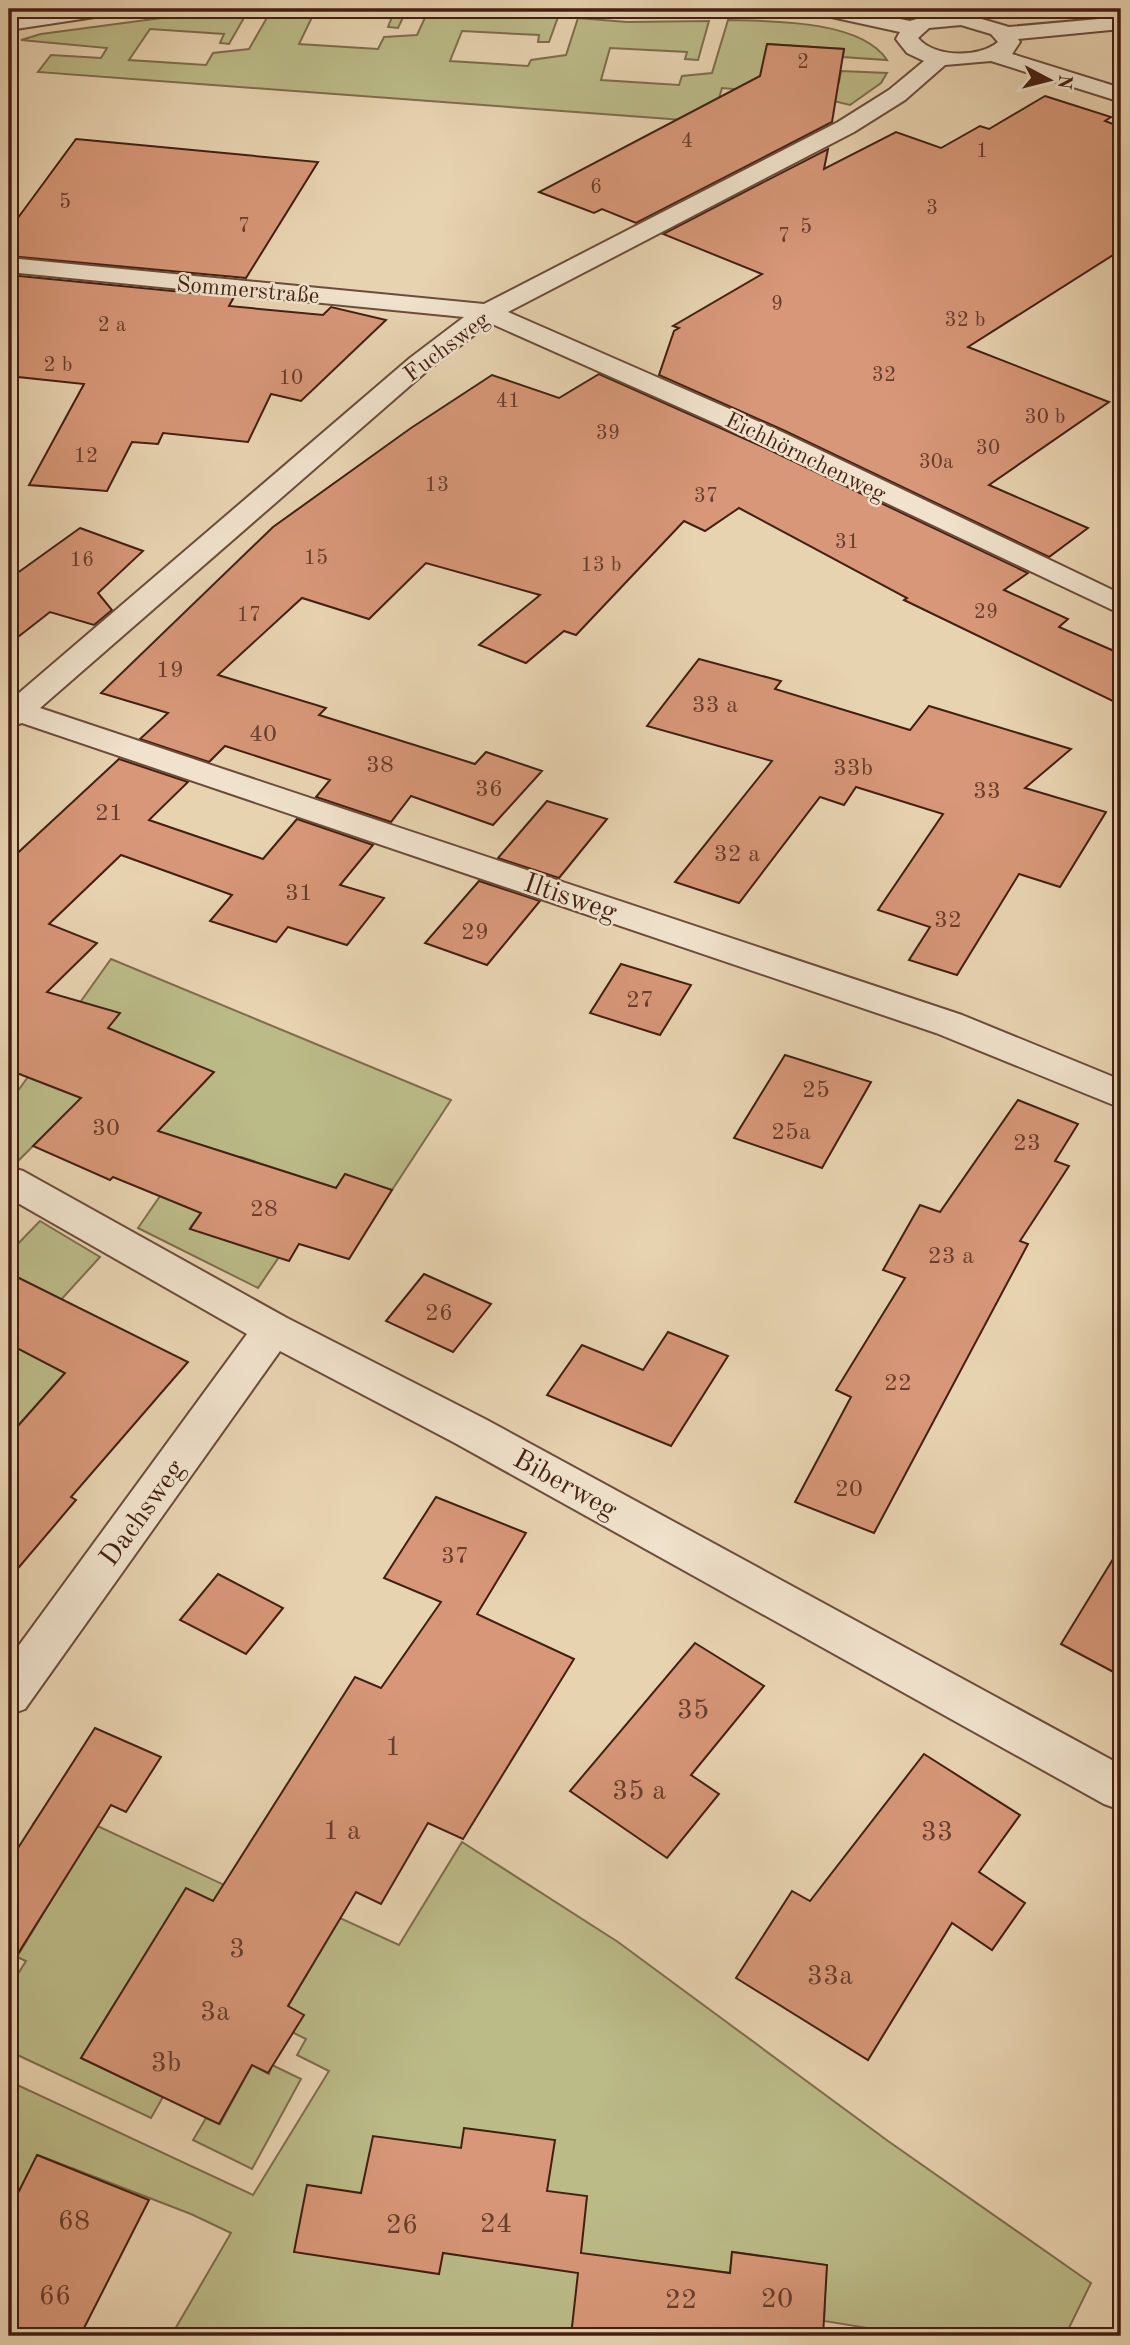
<svg xmlns="http://www.w3.org/2000/svg" width="1130" height="2345" viewBox="0 0 1130 2345" font-family="'Old Standard TT',serif">
	<style>
		.green { fill: #bb8; stroke: #7f6d4d; stroke-width: 2 }
		.building { fill: #d79778; stroke: #431f12; stroke-width: 2 }
		.lines { fill: none; stroke-linecap: round; stroke-linejoin: round }
		.minor-casing { stroke: #6c4c3a; stroke-width: 4 }
		.minor { fill: #f0e2cc; fill-rule: evenodd }
		.labels { text-anchor: middle; stroke-width: 5; stroke-linejoin: round; paint-order: stroke }
		.far-number-label { font-size: 21px; fill: #683d2c }
		.far-street-label { font-size: 23px; fill: #431f12; stroke: #f0e2cc }
		.number-label { font-size: 24px; fill: #683d2c }
		.street-label { font-size: 28px; fill: #431f12; stroke: #f0e2cc }
		.near-number-label { font-size: 28px; fill: #683d2c }
	</style>
	<rect width="100%" height="100%" fill="#e8d3b1"/>
	<filter id="stains"><feTurbulence type="fractalNoise" baseFrequency=".00286" numOctaves="4"/><feColorMatrix values="0 0 0 0 .2 0 0 0 0 .09 0 0 0 0 .02 0 0 0 .5 -.17"/></filter>
	<radialGradient id="worn" r=".72"><stop offset=".6" stop-color="#630" stop-opacity="0"/><stop offset="1" stop-color="#630" stop-opacity=".3"/></radialGradient>
	<g class="green">
		<path d="M 229,9 L 249,9 L 229,44 L 220,43 L 224,34 L 150,29 L 129,60 L 206,65 L 213,53 L 249,49 L 272,9 L 407,9 L 398,28 L 388,27 L 392,17 L 314,13 L 299,44 L 378,49 L 384,37 L 417,35 L 429,9 L 508,9 L 558,17 L 549,42 L 538,42 L 539,35 L 462,31 L 450,61 L 528,66 L 531,60 L 566,55 L 578,18 L 627,22 L 709,21 L 698,60 L 685,59 L 687,52 L 610,48 L 601,80 L 679,85 L 682,76 L 712,73 L 728,20 C 771,21 861,20 887,60 L 843,57 L 844,49 L 767,44 L 839,82 L 841,71 L 887,73 L 881,83 L 850,105 L 809,95 L 722,88 L 719,98 L 738,124 L 38,72 L 51,55 L 101,58 L 107,48 L 21,40 L 41,34 Z"/>
		<polygon points="111,959 451,1100 392,1190 345,1175 336,1188 241,1157 190,1228 279,1257 258,1288 138,1228 160,1196 143,1146 213,1072 33,1146 19,1160 9,1155 9,1103 62,1030 9,1018 9,990 71,1015"/>
		<polygon points="40,1221 100,1257 17,1348 65,1373 9,1436 9,1253"/>
		<polygon points="48,1803 278,1910 270,1926 186,1889 81,2058 163,2097 151,2118 9,2051 9,1988 26,1961 17,1957 84,1846 33,1824"/>
		<polygon points="462,1842 618,1942 888,2141 1091,2283 1065,2336 874,2336 874,2329 824,2321 826,2265 732,2252 730,2273 638,2261 632,2323 574,2314 571,2336 171,2336 231,2233 191,2214 38,2155 9,2211 9,2081 253,2195 329,2071 297,2055 306,2039 292,2032 288,2006 340,1918 399,1945"/>
		<polygon points="252,2065 269,2074 272,2065 301,2079 252,2169 193,2140 206,2118 220,2124"/>
	</g>
	<g class="building">
		<polygon points="767,44 844,49 832,122 636,223 602,209 594,213 539,192 760,76"/>
		<polygon points="1045,96 1111,117 1105,121 1121,127 1121,250 968,347 1109,402 989,485 1088,528 1049,557 783,430 659,375 674,331 679,328 673,326 762,274 663,234 828,149 824,169 896,132 941,148 980,126 989,129"/>
		<polygon points="76,139 318,162 246,278 9,256 9,230"/>
		<polygon points="9,275 234,297 229,306 323,315 331,307 386,320 301,401 271,394 248,442 163,433 158,444 132,442 107,491 29,485 84,384 9,376"/>
		<polygon points="599,374 761,446 1028,573 1004,590 1068,619 1059,627 1121,654 1121,705 904,600 907,598 739,508 705,531 684,521 576,635 564,631 526,663 479,645 540,595 426,563 369,619 302,598 218,675 326,708 319,715 475,764 486,752 542,771 493,825 411,796 391,822 316,797 330,780 225,746 209,762 140,739 168,713 101,693 273,527 411,428 492,375 559,398"/>
		<polygon points="80,528 143,551 98,593 112,610 94,625 50,612 9,644 9,579"/>
		<polygon points="699,659 781,681 775,689 910,730 929,706 1071,749 1025,788 1106,812 1060,887 1019,874 957,975 909,960 930,927 878,910 943,814 856,787 844,805 820,797 739,903 675,882 772,761 647,726"/>
		<polygon points="119,759 188,782 149,820 263,859 297,819 373,845 340,885 384,898 347,945 288,927 276,942 210,921 232,895 121,855 49,924 97,943 47,992 120,1013 108,1028 214,1072 158,1131 336,1188 345,1174 392,1190 349,1259 299,1244 289,1261 190,1229 201,1213 113,1177 110,1180 33,1146 81,1098 9,1070 9,861"/>
		<polygon points="547,801 607,819 559,878 498,858"/>
		<polygon points="479,881 540,901 487,965 425,943"/>
		<polygon points="621,964 691,985 660,1035 590,1013"/>
		<polygon points="785,1055 871,1082 822,1168 734,1138"/>
		<polygon points="1018,1100 1078,1124 1055,1161 1069,1166 1020,1241 1028,1244 874,1533 795,1502 851,1397 836,1390 905,1278 883,1270 920,1205 940,1212"/>
		<polygon points="9,1273 188,1362 71,1497 76,1500 9,1579 9,1436 65,1373 9,1344"/>
		<polygon points="424,1274 491,1304 453,1352 386,1321"/>
		<polygon points="668,1332 728,1356 671,1446 547,1395 582,1345 643,1370"/>
		<polygon points="436,1497 526,1533 477,1614 574,1659 463,1839 428,1823 381,1904 356,1892 288,2006 304,2015 268,2073 252,2065 219,2124 81,2058 186,1888 213,1901 355,1677 381,1688 441,1602 384,1578"/>
		<polygon points="1121,1546 1121,1676 1061,1644"/>
		<polygon points="218,1574 283,1608 246,1654 180,1620"/>
		<polygon points="695,1643 764,1686 691,1775 719,1794 667,1858 570,1791"/>
		<polygon points="95,1728 161,1757 126,1812 111,1805 9,1968 9,1862"/>
		<polygon points="924,1754 1020,1815 979,1872 1025,1903 992,1950 952,1923 868,2060 736,1978 792,1891 810,1901"/>
		<polygon points="464,2128 555,2140 547,2191 587,2196 581,2253 730,2273 732,2252 827,2265 823,2336 571,2336 578,2273 443,2253 439,2274 294,2252 307,2185 361,2193 373,2136 461,2148"/>
		<polygon points="37,2155 149,2200 80,2336 9,2336 9,2211"/>
	</g>
	<g class="lines">
		<defs>
			<g id="minor">
				<polygon points="68,9 119,9 108,15 9,30 9,18"/>
				<path d="M 809,9 L 850,9 L 910,21 L 930,15 L 961,13 L 1009,27 L 1121,17 L 1121,29 L 1018,39 L 1020,42 L 1012,54 L 1121,88 L 1121,102 L 991,61 L 945,65 L 905,100 L 854,132 L 508,312 L 782,432 L 1121,594 L 1121,614 L 762,444 L 490,323 L 428,370 L 40,708 L 962,1015 L 1121,1080 L 1121,1108 L 936,1033 L 22,723 L 9,727 L 9,699 L 12,699 L 410,358 L 464,317 L 9,272 L 9,258 L 484,304 L 838,122 L 889,90 L 924,61 L 907,53 L 896,39 L 900,32 L 813,13 ZM 961,25 L 991,34 L 998,42 C 979,58 935,58 918,38 L 929,28 Z"/>
				<polygon points="9,1167 23,1171 287,1318 485,1419 1121,1765 1121,1810 1104,1804 455,1443 280,1351 25,1709 9,1715 9,1659 247,1334 9,1198"/>
			</g>
		</defs>
		<use href="#minor" class="minor-casing"/>
		<use href="#minor" class="minor"/>
	</g>
	<g class="labels">
		<g class="far-number-label">
			<text x="803" y="68">2</text>
			<text x="687" y="147">4</text>
			<text x="982" y="157">1</text>
			<text x="596" y="193">6</text>
			<text x="65" y="208">5</text>
			<text x="932" y="214">3</text>
			<text x="244" y="232">7</text>
			<text x="806" y="233">5</text>
			<text x="784" y="242">7</text>
			<text x="777" y="310">9</text>
			<text x="965" y="326">32 b</text>
			<text x="112" y="331">2 a</text>
			<text x="58" y="371">2 b</text>
			<text x="884" y="381">32</text>
			<text x="291" y="384">10</text>
			<text x="508" y="407">41</text>
			<text x="1045" y="423">30 b</text>
			<text x="608" y="439">39</text>
			<text x="988" y="454">30</text>
			<text x="86" y="462">12</text>
			<text x="936" y="468">30a</text>
			<text x="437" y="491">13</text>
			<text x="706" y="502">37</text>
			<text x="847" y="548">31</text>
			<text x="316" y="564">15</text>
			<text x="82" y="566">16</text>
			<text x="601" y="571">13 b</text>
			<text x="986" y="618">29</text>
			<text x="249" y="621">17</text>
		</g>
		<g class="far-street-label">
			<text transform="translate(248 289) rotate(5)" y="8">Sommerstraße</text>
			<text transform="translate(446 346) rotate(-37)" y="8">Fuchsweg</text>
			<text transform="translate(806 456) rotate(26)" y="8">Eichhörnchenweg</text>
		</g>
		<g class="number-label">
			<text x="170" y="677">19</text>
			<text x="715" y="712">33 a</text>
			<text x="263" y="741">40</text>
			<text x="380" y="772">38</text>
			<text x="853" y="775">33b</text>
			<text x="489" y="796">36</text>
			<text x="987" y="798">33</text>
			<text x="109" y="820">21</text>
			<text x="737" y="861">32 a</text>
			<text x="299" y="900">31</text>
			<text x="948" y="927">32</text>
			<text x="475" y="939">29</text>
			<text x="640" y="1007">27</text>
			<text x="816" y="1097">25</text>
			<text x="106" y="1135">30</text>
			<text x="791" y="1139">25a</text>
			<text x="1027" y="1150">23</text>
			<text x="264" y="1216">28</text>
			<text x="951" y="1263">23 a</text>
			<text x="439" y="1320">26</text>
			<text x="898" y="1390">22</text>
			<text x="849" y="1496">20</text>
			<text x="455" y="1563">37</text>
		</g>
		<g class="street-label">
			<text transform="translate(571 896) rotate(19)" y="10">Iltisweg</text>
			<text transform="translate(566 1483) rotate(29)" y="10">Biberweg</text>
			<text transform="translate(141 1512) rotate(-54)" y="10">Dachsweg</text>
		</g>
		<g class="near-number-label">
			<text x="693" y="1718">35</text>
			<text x="393" y="1755">1</text>
			<text x="639" y="1799">35 a</text>
			<text x="342" y="1839">1 a</text>
			<text x="937" y="1840">33</text>
			<text x="237" y="1957">3</text>
			<text x="830" y="1984">33a</text>
			<text x="215" y="2020">3a</text>
			<text x="166" y="2071">3b</text>
			<text x="74" y="2229">68</text>
			<text x="496" y="2232">24</text>
			<text x="402" y="2233">26</text>
			<text x="55" y="2304">66</text>
			<text x="777" y="2307">20</text>
			<text x="681" y="2308">22</text>
		</g>
	</g>
	<rect width="1130" height="2345" fill="none" stroke="#e8d3b1" stroke-width="35"/>
	<rect x="10" y="10" width="1109" height="2324" fill="none" stroke="#431f12" stroke-width="3.5"/>
	<rect x="18" y="18" width="1095" height="2310" fill="none" stroke="#431f12" stroke-width="2"/>
	<g transform="translate(1049 80) rotate(97)" stroke="#f0e2cc" stroke-width="5" paint-order="stroke">
	<path d="M0-5L12 26L0 18L-12 26Z" fill="#431f12"/>
	<text y="-10" font-size="19" font-weight="bold" text-anchor="middle" fill="#431f12">N</text>
	</g>
	<rect width="100%" height="100%" filter="url(#stains)"/>
	<rect width="100%" height="100%" fill="url(#worn)"/>
</svg>
